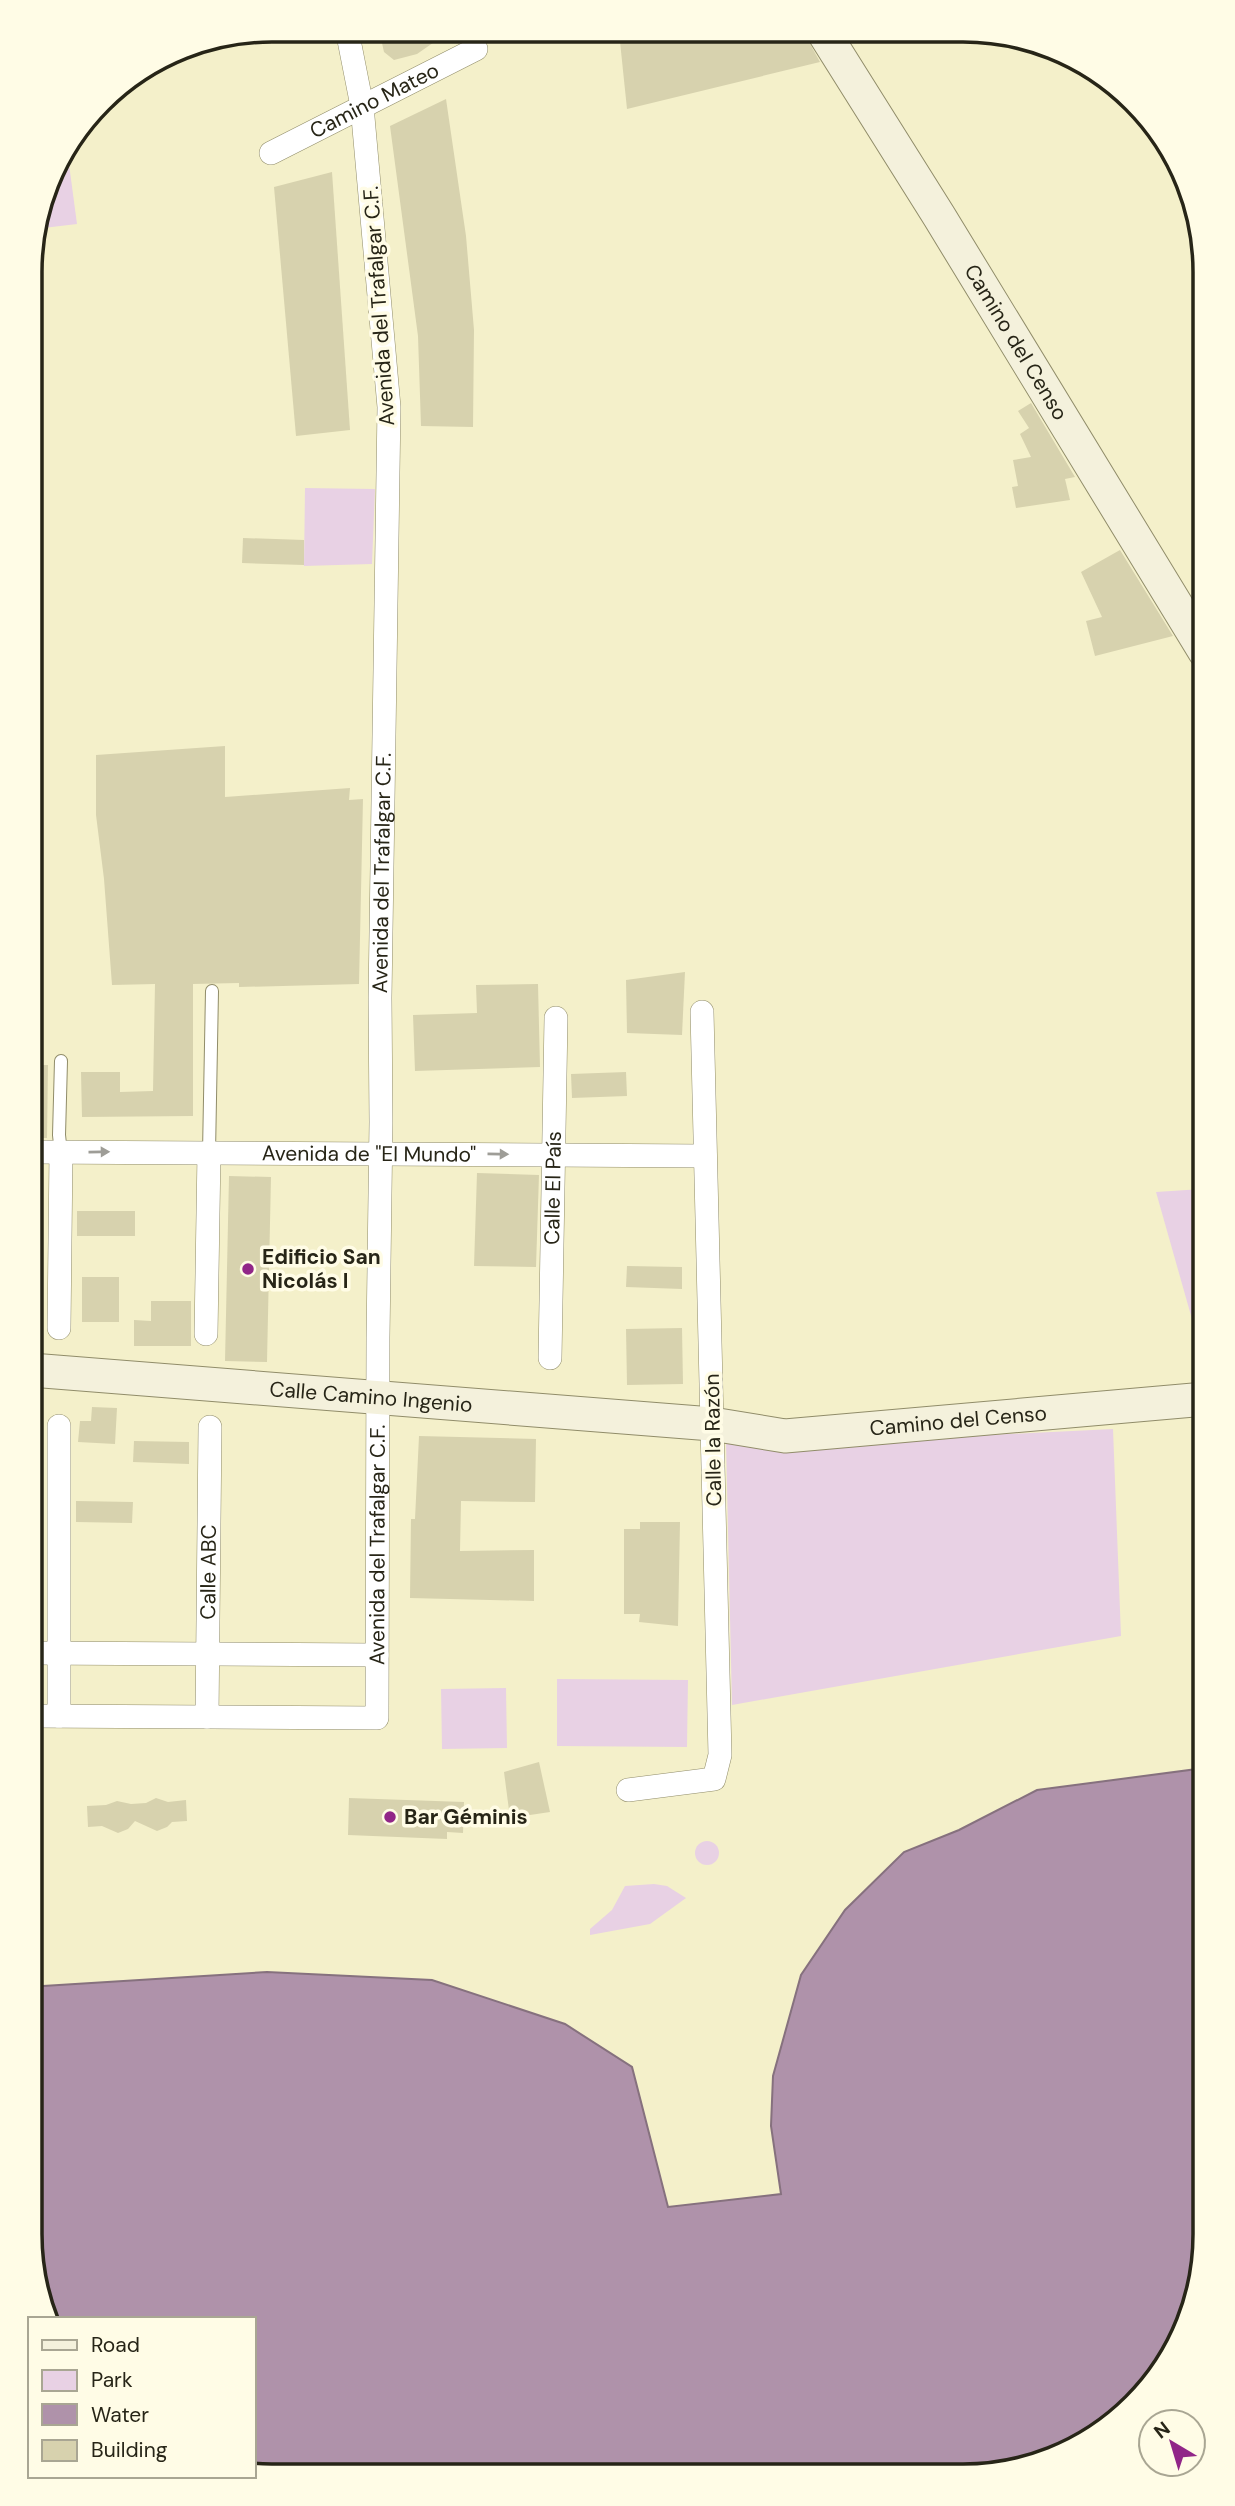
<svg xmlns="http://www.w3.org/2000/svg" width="1235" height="2506" viewBox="0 0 1235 2506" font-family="'DM Sans',sans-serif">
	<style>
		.green { fill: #e8d1e4 }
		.water { fill: #af92aa; stroke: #86717e; stroke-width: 2 }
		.building { fill: #d7d2ae }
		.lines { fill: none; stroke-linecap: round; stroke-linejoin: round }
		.lane-casing { stroke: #908c69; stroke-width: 14 }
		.street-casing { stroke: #908c69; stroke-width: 24 }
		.secondary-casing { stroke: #908c69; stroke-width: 35 }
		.lane { stroke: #fff; stroke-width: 12 }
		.street { stroke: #fff; stroke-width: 23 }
		.secondary { stroke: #f4f1dc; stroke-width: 33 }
		.oneway { fill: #9e9d97 }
		.poi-dot { fill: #912688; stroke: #fffce6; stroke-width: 2.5 }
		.labels { text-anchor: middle; stroke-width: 7; stroke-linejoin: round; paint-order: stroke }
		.street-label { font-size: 21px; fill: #272517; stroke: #fffce6 }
		.poi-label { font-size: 21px; font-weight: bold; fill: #272517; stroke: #fffce6; text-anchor: start }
		.rim { fill: none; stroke: #272517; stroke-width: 3.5 }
	</style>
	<rect width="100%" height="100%" fill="#f4f0ca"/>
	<g class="green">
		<polygon points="67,149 77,224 35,229 55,165"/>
		<polygon points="305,488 375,489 372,564 304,566"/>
		<polygon points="1202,1189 1205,1201 1205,1365 1156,1192"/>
		<polygon points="1113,1429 1121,1636 732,1705 726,1442 784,1445"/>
		<polygon points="557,1679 688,1680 687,1747 557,1746"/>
		<polygon points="506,1688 507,1748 442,1749 441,1689"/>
		<circle cx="707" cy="1853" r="12"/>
		<polygon points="654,1884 667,1886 686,1898 650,1924 590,1935 590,1929 612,1910 625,1886"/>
	</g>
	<polygon class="water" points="1205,1768 1205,2250 1187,2326 1155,2382 1098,2435 1040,2464 963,2476 254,2474 254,2319 47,2319 42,2311 30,2234 30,1989 43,1986 267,1972 432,1980 565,2024 632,2067 668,2207 781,2194 771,2126 773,2076 801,1975 845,1910 904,1852 959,1830 1037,1790"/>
	<g class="building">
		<polygon points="379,30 450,31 417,54 394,60 384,52"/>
		<polygon points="619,32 804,33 820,62 627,109"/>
		<polygon points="446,99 466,236 474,330 473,427 421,426 418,336 390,126"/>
		<polygon points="332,172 350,430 296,436 274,187"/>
		<polygon points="1031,403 1075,477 1065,479 1070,500 1016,508 1012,487 1018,486 1013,460 1031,457 1020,434 1029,428 1018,411"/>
		<polygon points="243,538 304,540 304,565 242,563"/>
		<polygon points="1120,550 1173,636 1095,656 1086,621 1102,617 1081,572"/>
		<polygon points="225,746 225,797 350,788 349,800 363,799 359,984 239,987 239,983 193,984 193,1116 82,1117 81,1072 120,1072 120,1092 153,1091 155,984 112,985 104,879 96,815 96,755"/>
		<polygon points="685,972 682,1035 627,1033 626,980"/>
		<polygon points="538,984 540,1067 415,1071 413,1015 477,1013 476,985"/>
		<polygon points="32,1065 48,1065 47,1138 31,1138"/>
		<polygon points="626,1072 627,1096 572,1098 571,1074"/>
		<polygon points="477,1173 539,1175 536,1267 474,1266"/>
		<polygon points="229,1176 271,1177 267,1362 225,1361"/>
		<rect x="77" y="1211" width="58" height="25"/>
		<polygon points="627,1266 682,1267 682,1289 626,1287"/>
		<rect x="82" y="1277" width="37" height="45"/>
		<polygon points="151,1301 191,1301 191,1346 134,1346 134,1320 151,1321"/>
		<polygon points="682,1328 683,1384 627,1385 626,1329"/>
		<polygon points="92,1407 117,1408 115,1444 78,1442 80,1421 91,1421"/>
		<polygon points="419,1436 536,1439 535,1502 461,1501 460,1551 534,1550 534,1601 410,1598 411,1519 415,1519"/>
		<polygon points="134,1441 189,1442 189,1464 133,1462"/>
		<polygon points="76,1501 133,1502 132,1523 76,1522"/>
		<polygon points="640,1522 680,1522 678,1626 639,1622 640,1614 624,1614 624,1529 640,1529"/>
		<polygon points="539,1762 550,1812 510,1818 504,1772"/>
		<polygon points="156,1798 168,1802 186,1800 187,1821 172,1822 167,1827 157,1831 135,1821 128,1829 118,1833 102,1826 88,1827 87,1806 106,1805 117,1801 131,1804 146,1803"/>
		<polygon points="349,1798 464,1802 463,1833 447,1832 447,1839 348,1835"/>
	</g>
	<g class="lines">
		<defs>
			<g id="lane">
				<polyline points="61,1061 59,1135 61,1153"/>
				<polyline points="209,1153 212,991"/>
			</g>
			<g id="street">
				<path id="s1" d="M 271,153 L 476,49"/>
				<path id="s2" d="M 31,1152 L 705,1156"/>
				<polyline points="59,1328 61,1153"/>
				<polyline points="206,1334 209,1153"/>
				<path id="s3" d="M 550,1358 L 556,1018"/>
				<polyline points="30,1653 377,1655"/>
				<path id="s4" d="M 30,1716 L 377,1718 L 378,1338 L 381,1122 L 380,998 L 389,407 L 362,106 L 347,30"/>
				<polyline points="59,1716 59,1426"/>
				<path id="s5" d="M 207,1717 L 210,1427"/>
				<polyline points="628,1790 714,1779 720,1755 702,1012"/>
			</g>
			<g id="secondary">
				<path id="s6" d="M 824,33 L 939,216 L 1205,652"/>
				<path id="s7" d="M 31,1370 L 712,1424 L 785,1436 L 1205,1399"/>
			</g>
		</defs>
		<use href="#lane" class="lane-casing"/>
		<use href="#street" class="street-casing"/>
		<use href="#secondary" class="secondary-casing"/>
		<use href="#lane" class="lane"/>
		<use href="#street" class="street"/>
		<use href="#secondary" class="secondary"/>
	</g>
	<defs><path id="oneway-solid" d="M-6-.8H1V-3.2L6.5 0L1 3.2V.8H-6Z" transform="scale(1.75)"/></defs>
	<g class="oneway">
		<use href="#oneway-solid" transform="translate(99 1152) rotate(-1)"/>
		<use href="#oneway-solid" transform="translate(498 1154) rotate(1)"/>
	</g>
	<g class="poi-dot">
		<circle cx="248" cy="1269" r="7"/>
		<circle cx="390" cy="1817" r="7"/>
	</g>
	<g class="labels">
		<g class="street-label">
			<text dy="7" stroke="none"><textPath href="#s1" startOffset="116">Camino Mateo</textPath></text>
			<text transform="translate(379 306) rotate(-94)" y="7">Avenida del Trafalgar C.F.</text>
			<text dy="7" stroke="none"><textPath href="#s6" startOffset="364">Camino del Censo</textPath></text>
			<text dy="7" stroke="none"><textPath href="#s4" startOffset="1192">Avenida del Trafalgar C.F.</textPath></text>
			<text dy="7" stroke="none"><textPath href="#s2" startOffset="338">Avenida de "El Mundo"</textPath></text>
			<text dy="7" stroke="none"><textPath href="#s3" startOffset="170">Calle El País</textPath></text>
			<text dy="7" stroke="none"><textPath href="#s7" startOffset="341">Calle Camino Ingenio</textPath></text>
			<text dy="7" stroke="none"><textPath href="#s7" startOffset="931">Camino del Censo</textPath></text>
			<text transform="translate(713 1440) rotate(-91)" y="7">Calle la Razón</text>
			<text dy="7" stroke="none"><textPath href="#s4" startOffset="520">Avenida del Trafalgar C.F.</textPath></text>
			<text dy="7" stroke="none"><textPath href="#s5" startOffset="145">Calle ABC</textPath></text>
		</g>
		<g class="poi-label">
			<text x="262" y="1264">Edificio San<tspan x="262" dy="24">Nicolás I</tspan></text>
			<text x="404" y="1824">Bar Géminis</text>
		</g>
	</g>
	<path d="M0 0H1235V2506H0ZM272 42H963A230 230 0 0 1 1193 272V2234A230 230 0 0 1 963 2464H272A230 230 0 0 1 42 2234V272A230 230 0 0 1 272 42Z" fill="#fffce6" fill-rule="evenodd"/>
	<path class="rim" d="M272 42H963A230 230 0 0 1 1193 272V2234A230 230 0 0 1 963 2464H272A230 230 0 0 1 42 2234V272A230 230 0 0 1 272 42Z"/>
	<rect x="28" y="2317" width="228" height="161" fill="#fffce6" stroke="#a9a693" stroke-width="2"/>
	<rect x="42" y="2340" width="35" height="10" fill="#f4f1dc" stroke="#a9a693" stroke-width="2"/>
	<text x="91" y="2352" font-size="21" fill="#272517">Road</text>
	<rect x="42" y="2370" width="35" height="21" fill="#e8d1e4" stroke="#a9a693" stroke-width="2"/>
	<text x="91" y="2387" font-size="21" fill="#272517">Park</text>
	<rect x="42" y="2404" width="35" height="21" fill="#af92aa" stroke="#a9a693" stroke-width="2"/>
	<text x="91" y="2422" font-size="21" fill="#272517">Water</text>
	<rect x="42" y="2440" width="35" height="21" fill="#d7d2ae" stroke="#a9a693" stroke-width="2"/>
	<text x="91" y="2457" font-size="21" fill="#272517">Building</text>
	<g transform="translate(1172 2443) rotate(322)"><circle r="33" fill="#fffce6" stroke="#a9a693" stroke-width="2"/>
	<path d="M0-5L12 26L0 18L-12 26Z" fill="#912688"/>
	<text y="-10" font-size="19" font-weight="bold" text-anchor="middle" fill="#272517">N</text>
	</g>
</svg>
